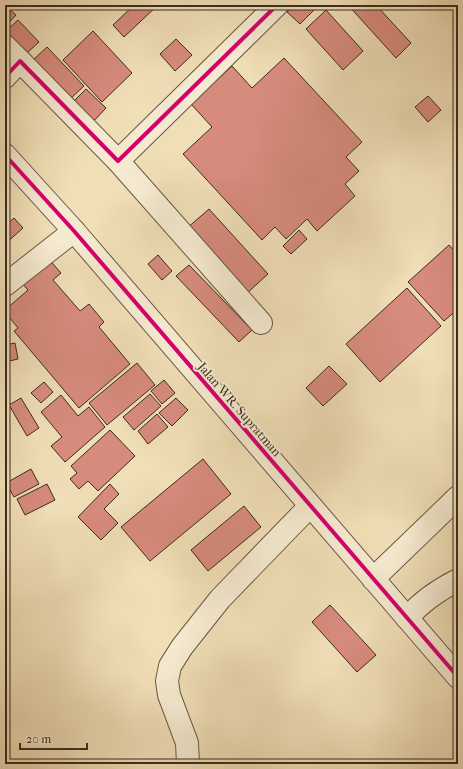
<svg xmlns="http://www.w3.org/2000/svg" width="463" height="769" viewBox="0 0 463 769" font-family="'IM FELL French Canon',serif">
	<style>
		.building { fill: #d78b7d; stroke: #3a2c1e }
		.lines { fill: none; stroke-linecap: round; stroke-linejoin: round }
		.minor-casing { stroke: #685844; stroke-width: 24 }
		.minor { stroke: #f5ead0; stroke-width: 22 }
		.cycleway-casing { stroke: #f5ead0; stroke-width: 6 }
		.cycleway { stroke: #d6006c; stroke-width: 4 }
		.labels { text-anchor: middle; stroke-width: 4; stroke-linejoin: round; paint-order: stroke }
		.street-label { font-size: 13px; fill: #3a2c1e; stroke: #f5ead0 }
	</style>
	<rect width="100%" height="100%" fill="#f0deb6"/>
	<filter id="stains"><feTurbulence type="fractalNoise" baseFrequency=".005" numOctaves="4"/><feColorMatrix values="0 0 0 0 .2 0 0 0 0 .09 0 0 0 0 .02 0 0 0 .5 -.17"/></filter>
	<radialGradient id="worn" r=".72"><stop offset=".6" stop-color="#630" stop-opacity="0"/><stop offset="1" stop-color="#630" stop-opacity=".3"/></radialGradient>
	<g class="building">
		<polygon points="134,5 158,5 124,37 113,25"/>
		<polygon points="291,5 319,5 300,24 287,12 293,7"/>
		<polygon points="348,5 376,5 411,43 396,58"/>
		<polygon points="7,7 16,15 5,27 5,9"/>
		<polygon points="326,10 363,51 343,70 306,29"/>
		<polygon points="18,20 39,42 27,53 6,31"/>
		<polygon points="93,31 132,73 102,102 63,60"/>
		<polygon points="176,39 192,55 175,71 160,54"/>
		<polygon points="47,47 84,86 69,100 32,61"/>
		<polygon points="284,58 362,142 346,157 359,171 345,184 355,196 317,231 307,219 286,239 275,227 262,240 183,154 212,127 191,104 232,66 252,88"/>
		<polygon points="86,89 106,108 92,123 72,103"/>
		<polygon points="428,96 441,110 428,122 415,107"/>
		<polygon points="209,209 268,274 245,295 186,229"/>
		<polygon points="14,218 23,228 5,244 5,226"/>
		<polygon points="299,230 307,239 291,254 283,246"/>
		<polygon points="449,245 458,255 458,309 444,321 408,282"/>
		<polygon points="158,255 172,271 162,280 148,264"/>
		<polygon points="47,257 61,273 53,280 80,311 89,304 104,322 99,327 130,364 79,408 14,331 18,328 5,312 5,310 28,290 20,281"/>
		<polygon points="189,265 252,330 239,342 176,276"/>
		<polygon points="407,288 441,326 380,382 346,344"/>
		<polygon points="15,343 18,359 5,362 5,345"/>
		<polygon points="137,363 155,385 107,425 89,403"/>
		<polygon points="329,366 347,384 323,406 306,388"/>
		<polygon points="164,380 175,393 162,404 151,391"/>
		<polygon points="44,382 53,392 41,403 31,393"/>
		<polygon points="150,394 161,406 134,430 123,417"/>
		<polygon points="61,395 78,416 89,407 105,427 65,462 51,446 62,437 41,412"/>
		<polygon points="21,398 39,428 27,436 9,405"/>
		<polygon points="176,398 188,410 172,426 159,413"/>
		<polygon points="157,414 168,427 148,444 138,431"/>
		<polygon points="110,430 135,456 98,491 88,481 79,489 70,479 77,473 71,466"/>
		<polygon points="203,459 231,494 150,561 121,527"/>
		<polygon points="31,469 39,484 14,497 6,483"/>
		<polygon points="47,484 55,500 25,515 17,499"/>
		<polygon points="110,484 119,494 104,509 118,523 101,540 78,517"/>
		<polygon points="244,506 261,527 208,571 191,550"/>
		<polygon points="330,605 376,655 357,672 312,622"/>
	</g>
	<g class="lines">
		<defs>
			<g id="minor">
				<polyline points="5,46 20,61"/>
				<polyline points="5,77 20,61 118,161 277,5"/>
				<polyline points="5,155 74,231 458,677"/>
				<polyline points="118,161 261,323"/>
				<polyline points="5,285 74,231"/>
				<polyline points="373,579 458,497"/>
				<path d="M 407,618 C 422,601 438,590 458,580"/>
				<polyline points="188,764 187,743 169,695 167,681 170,666 182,647 220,599 310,506"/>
			</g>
		</defs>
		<use href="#minor" class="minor-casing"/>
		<use href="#minor" class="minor"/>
		<defs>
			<g id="cycleway">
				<polyline points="5,77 20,61 118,161 277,5"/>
				<polyline points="5,155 74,231 458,677"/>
			</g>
		</defs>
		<use href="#cycleway" class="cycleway-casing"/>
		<use href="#cycleway" class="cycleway"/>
	</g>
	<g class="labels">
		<g class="street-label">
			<text transform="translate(240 409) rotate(49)" y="5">Jalan WR. Supratman</text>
		</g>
	</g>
	<rect width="463" height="769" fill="none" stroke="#f0deb6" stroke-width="20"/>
	<rect x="6" y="6" width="451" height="757" fill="none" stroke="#3a2c1e" stroke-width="2"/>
	<rect x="10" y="10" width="443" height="749" fill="none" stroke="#3a2c1e"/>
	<path d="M20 743v6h67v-6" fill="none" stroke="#3a2c1e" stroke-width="2"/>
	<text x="26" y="743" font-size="12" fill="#3a2c1e" stroke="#f5ead0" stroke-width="3" paint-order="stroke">20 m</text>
	<rect width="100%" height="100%" filter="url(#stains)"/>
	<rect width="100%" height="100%" fill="url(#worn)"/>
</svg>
